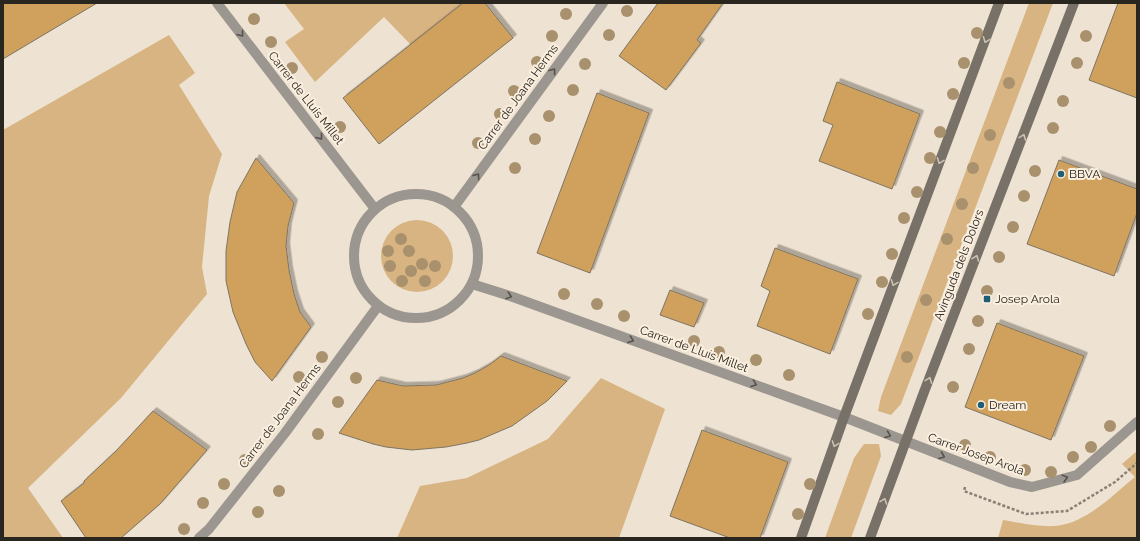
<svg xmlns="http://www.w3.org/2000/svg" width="1140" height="541" viewBox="0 0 1140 541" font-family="Raleway,sans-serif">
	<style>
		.green { fill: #d7b482 }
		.building { fill: #cfa15b; stroke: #7e7465; filter: url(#shadow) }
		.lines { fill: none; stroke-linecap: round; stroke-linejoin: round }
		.path { stroke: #898176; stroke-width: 2.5; stroke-dasharray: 3 2; stroke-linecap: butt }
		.street { stroke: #9b968f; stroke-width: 10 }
		.secondary { stroke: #787167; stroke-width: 10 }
		.tree { fill: #a8916c }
		.oneway { stroke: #57524c }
		.oneway2 { stroke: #cdc3b5 }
		.poi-dot { fill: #205e75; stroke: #fbefdf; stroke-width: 1.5 }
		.labels { text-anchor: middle; stroke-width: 4; stroke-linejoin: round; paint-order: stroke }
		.street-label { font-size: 12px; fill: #29251f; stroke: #fbefdf }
		.poi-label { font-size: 12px; fill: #29251f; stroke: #fbefdf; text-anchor: start }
	</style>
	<defs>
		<filter id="shadow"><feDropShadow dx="3.5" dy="-3.5" stdDeviation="0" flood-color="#0004"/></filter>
	</defs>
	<rect width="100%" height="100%" fill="#eee2d2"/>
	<g class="green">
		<polygon points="284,3 462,3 411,45 384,17 315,82 285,42 304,29"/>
		<polygon points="1029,3 1053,3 901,404 891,415 878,411 881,397"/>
		<polygon points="169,35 195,73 179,85 222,154 209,196 202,267 207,294 121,398 28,488 63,538 3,538 3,130"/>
		<circle cx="417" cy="256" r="36"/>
		<polygon points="601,378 665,409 619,538 397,538 420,486 467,478 548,439"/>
		<polygon points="864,444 879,444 881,456 851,538 825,538 854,458"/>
		<path d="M 1137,451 L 1137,538 L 998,538 L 1003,520 C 1020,523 1038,527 1055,526 C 1085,524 1113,495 1135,477 L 1122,464 Z"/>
	</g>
	<g class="building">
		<polygon points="3,3 97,3 3,59"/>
		<polygon points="463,3 485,3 513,38 379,144 343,98"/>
		<polygon points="658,3 723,3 697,40 701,43 666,90 619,56"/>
		<polygon points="1118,3 1137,3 1137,98 1089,80"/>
		<polygon points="837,82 920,114 892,189 819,161 833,125 823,121"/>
		<polygon points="597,93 649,113 590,273 537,253"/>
		<polygon points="256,158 294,203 288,226 286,246 289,270 294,294 300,312 311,327 272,381 255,362 246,344 233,312 226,281 226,251 230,222 237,192"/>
		<polygon points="1059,160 1137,189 1137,213 1114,276 1027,244"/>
		<polygon points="775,248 858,279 830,354 757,326 770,291 761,286"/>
		<polygon points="670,290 704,303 694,327 660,315"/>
		<polygon points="997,323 1084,356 1051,440 965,407"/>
		<polygon points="501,356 567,381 547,401 512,426 479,440 467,443 446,447 412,450 386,447 373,444 339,433 377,380 403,386 436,385 463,378 475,373 489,365"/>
		<polygon points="153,411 207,450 160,504 121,538 86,538 61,501 84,483 84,481 116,451"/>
		<polygon points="702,430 788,462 760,538 730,538 670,516"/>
	</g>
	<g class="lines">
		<polyline class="path" points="965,487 964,491 1026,514 1067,511 1115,482 1137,463"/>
		<g class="street">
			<polyline points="217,3 375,209"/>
			<circle cx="416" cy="256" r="62"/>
			<polyline points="454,207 603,3"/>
			<polyline points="472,284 513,297 844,417 1010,482 1032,487 1077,475 1137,422"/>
			<polyline points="199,538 209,529 285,433 378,306"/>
		</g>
		<g class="secondary">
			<polyline points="801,538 844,417 999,3"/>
			<polyline points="870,538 924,392 1074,3"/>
		</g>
	</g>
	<g class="tree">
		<circle cx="627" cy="11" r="6"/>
		<circle cx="566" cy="14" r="6"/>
		<circle cx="254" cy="19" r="6"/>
		<circle cx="977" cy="33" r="6"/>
		<circle cx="609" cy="35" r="6"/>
		<circle cx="552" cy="36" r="6"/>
		<circle cx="1086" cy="36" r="6"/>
		<circle cx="271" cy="42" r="6"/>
		<circle cx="537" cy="62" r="6"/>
		<circle cx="964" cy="63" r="6"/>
		<circle cx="1077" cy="63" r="6"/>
		<circle cx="585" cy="64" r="6"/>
		<circle cx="292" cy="68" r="6"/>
		<circle cx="1009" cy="83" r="6"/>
		<circle cx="573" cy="90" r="6"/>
		<circle cx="514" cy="91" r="6"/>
		<circle cx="953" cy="94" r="6"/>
		<circle cx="1063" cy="101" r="6"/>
		<circle cx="500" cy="114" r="6"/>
		<circle cx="549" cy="116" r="6"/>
		<circle cx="340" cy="127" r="6"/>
		<circle cx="1053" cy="128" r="6"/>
		<circle cx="940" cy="132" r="6"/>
		<circle cx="990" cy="135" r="6"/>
		<circle cx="535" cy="139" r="6"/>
		<circle cx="478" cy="143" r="6"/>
		<circle cx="930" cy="158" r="6"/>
		<circle cx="515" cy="168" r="6"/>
		<circle cx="973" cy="168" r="6"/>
		<circle cx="1035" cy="171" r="6"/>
		<circle cx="917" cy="192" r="6"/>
		<circle cx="1024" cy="196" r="6"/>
		<circle cx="962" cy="204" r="6"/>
		<circle cx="904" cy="218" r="6"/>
		<circle cx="1013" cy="227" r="6"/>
		<circle cx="401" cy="239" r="6"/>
		<circle cx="947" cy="239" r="6"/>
		<circle cx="388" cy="251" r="6"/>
		<circle cx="409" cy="251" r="6"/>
		<circle cx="892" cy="254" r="6"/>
		<circle cx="999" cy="257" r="6"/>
		<circle cx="422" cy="264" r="6"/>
		<circle cx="390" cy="266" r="6"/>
		<circle cx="435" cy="266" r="6"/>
		<circle cx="411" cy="271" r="6"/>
		<circle cx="402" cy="281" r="6"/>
		<circle cx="425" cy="281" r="6"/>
		<circle cx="882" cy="282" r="6"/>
		<circle cx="987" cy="291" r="6"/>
		<circle cx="564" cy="294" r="6"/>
		<circle cx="926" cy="300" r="6"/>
		<circle cx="597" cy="304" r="6"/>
		<circle cx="868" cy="314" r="6"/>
		<circle cx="624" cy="316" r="6"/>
		<circle cx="978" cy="321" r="6"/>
		<circle cx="694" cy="341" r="6"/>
		<circle cx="969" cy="349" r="6"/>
		<circle cx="719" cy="352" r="6"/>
		<circle cx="322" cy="357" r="6"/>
		<circle cx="907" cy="357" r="6"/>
		<circle cx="756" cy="360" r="6"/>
		<circle cx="789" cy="375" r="6"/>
		<circle cx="299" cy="377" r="6"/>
		<circle cx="356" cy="378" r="6"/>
		<circle cx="953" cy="387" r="6"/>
		<circle cx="338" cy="402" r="6"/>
		<circle cx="1110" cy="426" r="6"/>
		<circle cx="318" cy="434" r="6"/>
		<circle cx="965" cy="445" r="6"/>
		<circle cx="1091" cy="447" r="6"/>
		<circle cx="990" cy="457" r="6"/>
		<circle cx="1073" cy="457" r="6"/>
		<circle cx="245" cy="460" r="6"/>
		<circle cx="1025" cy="470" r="6"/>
		<circle cx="1051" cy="472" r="6"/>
		<circle cx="224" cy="484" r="6"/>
		<circle cx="810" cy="484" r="6"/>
		<circle cx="279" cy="491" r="6"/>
		<circle cx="203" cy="503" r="6"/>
		<circle cx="258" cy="512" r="6"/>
		<circle cx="798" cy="514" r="6"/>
		<circle cx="184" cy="529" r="6"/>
	</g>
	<defs><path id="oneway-chevron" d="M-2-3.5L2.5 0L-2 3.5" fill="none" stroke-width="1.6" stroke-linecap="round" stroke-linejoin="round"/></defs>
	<g class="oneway">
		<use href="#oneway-chevron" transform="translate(241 34) rotate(52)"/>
		<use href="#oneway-chevron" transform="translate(553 71) rotate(-54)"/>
		<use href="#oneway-chevron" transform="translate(320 137) rotate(52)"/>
		<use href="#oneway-chevron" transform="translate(477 176) rotate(-54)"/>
		<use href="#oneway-chevron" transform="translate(509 296) rotate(18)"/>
		<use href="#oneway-chevron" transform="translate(631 340) rotate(20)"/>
		<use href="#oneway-chevron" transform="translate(754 384) rotate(20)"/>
		<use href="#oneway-chevron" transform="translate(888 435) rotate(22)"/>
		<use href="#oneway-chevron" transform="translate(942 456) rotate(21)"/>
		<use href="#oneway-chevron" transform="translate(1065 478) rotate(-15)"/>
	</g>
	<g class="oneway2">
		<use href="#oneway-chevron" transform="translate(986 40) rotate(111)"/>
		<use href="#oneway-chevron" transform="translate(1023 137) rotate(-69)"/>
		<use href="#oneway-chevron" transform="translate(940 161) rotate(111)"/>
		<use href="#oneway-chevron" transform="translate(976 258) rotate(-69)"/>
		<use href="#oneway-chevron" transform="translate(894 283) rotate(111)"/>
		<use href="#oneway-chevron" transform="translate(929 380) rotate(-69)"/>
		<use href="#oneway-chevron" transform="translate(835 444) rotate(110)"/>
		<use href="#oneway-chevron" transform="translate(884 501) rotate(-70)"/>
	</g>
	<g class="poi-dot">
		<circle cx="1061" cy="174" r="4"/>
		<rect x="983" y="295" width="8" height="8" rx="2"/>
		<circle cx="981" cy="405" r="4"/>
	</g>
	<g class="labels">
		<g class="street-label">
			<text transform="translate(518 97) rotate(-54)" y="4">Carrer de Joana Herms</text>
			<text transform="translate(306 98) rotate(52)" y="4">Carrer de Lluís Millet</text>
			<text transform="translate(959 265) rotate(-69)" y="4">Avinguda dels Dolors</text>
			<text transform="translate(694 349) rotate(20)" y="4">Carrer de Lluís Millet</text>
			<text transform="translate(280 416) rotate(-53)" y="4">Carrer de Joana Herms</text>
			<text transform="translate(976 454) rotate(20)" y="4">Carrer Josep Arola</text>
		</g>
		<g class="poi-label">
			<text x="1069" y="178">BBVA</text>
			<text x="995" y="303">Josep Arola</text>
			<text x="989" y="409">Dream</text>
		</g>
	</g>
	<rect width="1140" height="541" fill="none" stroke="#29251f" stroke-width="8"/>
</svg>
